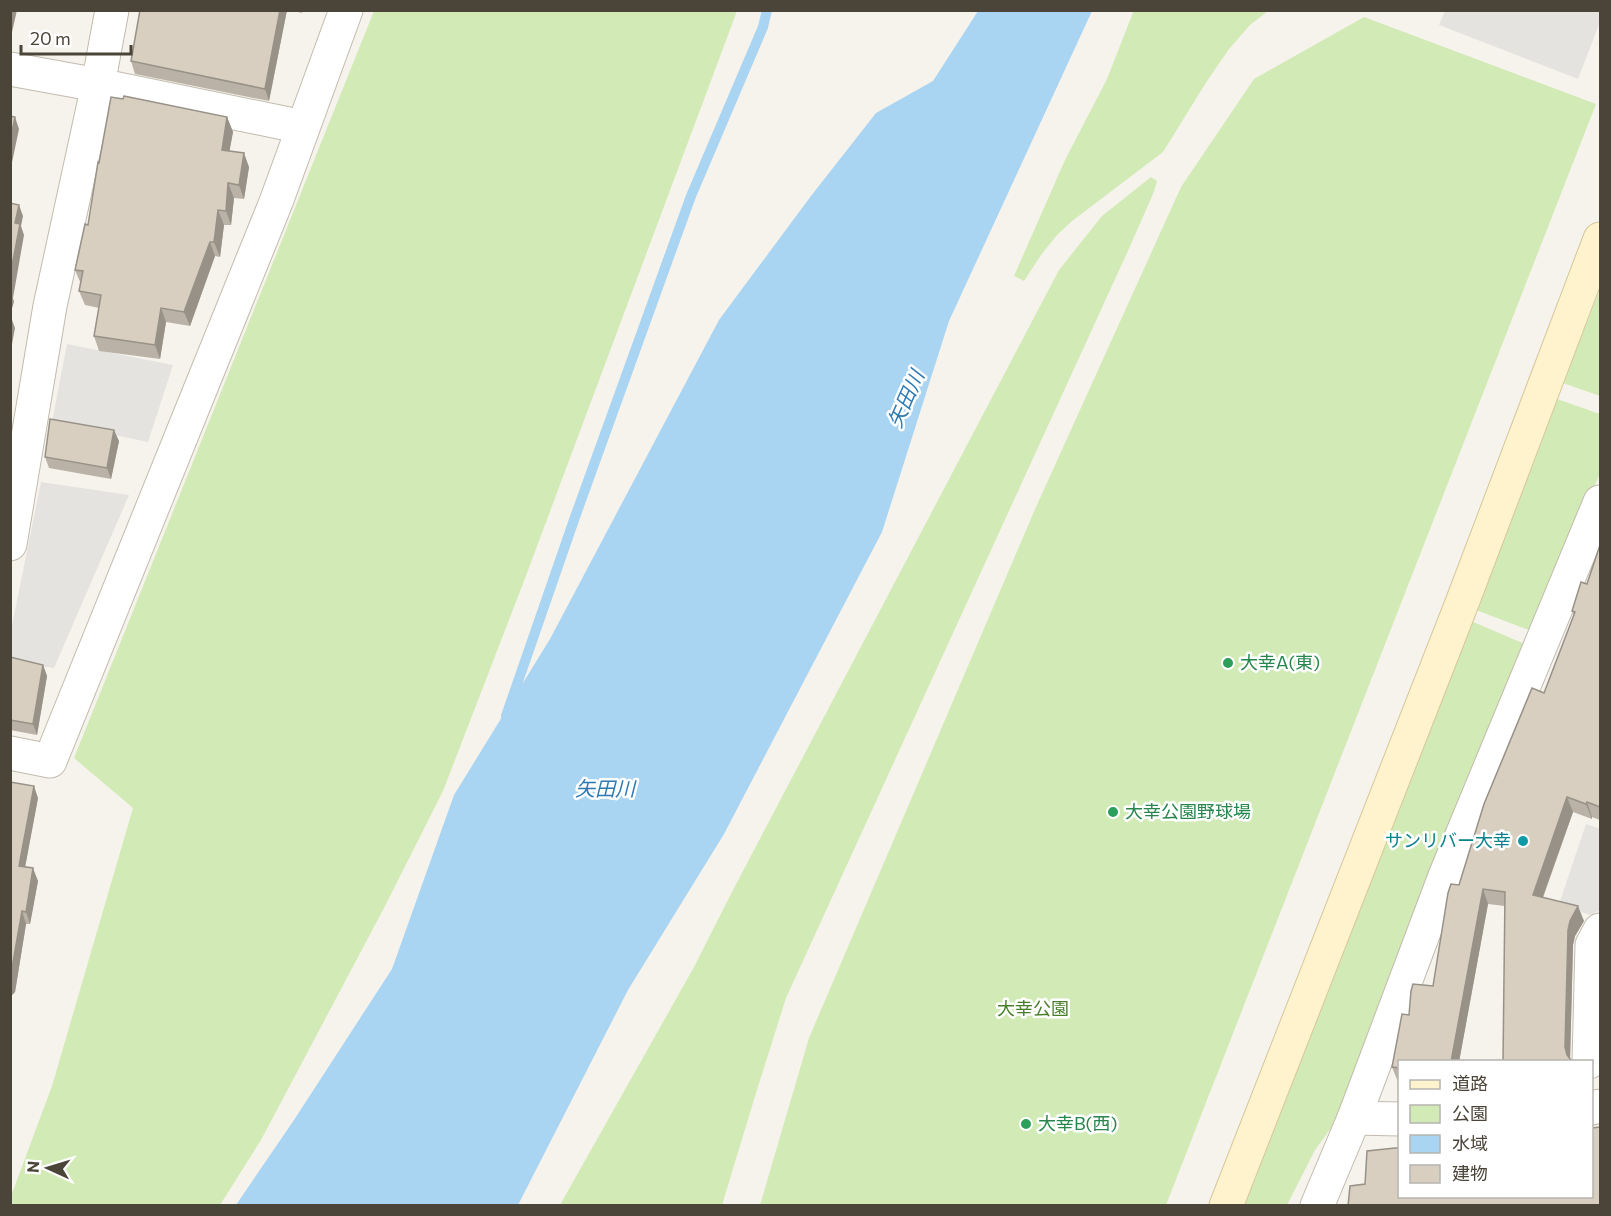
<svg xmlns="http://www.w3.org/2000/svg" width="1611" height="1216" viewBox="0 0 1611 1216" font-family="Commissioner,'Noto Sans JP',sans-serif">
	<style>
		.green { fill: #d2eab5 }
		.parking { fill: #e5e3e0 }
		.water { fill: #a9d4f2 }
		.lines { fill: none; stroke-linecap: round; stroke-linejoin: round }
		.stream { stroke: #a9d4f2; stroke-width: 10 }
		.street-casing { stroke: #c2bbae; stroke-width: 35 }
		.secondary-casing { stroke: #d6c79b; stroke-width: 35 }
		.street { stroke: #fff; stroke-width: 33 }
		.secondary { stroke: #fff3cd; stroke-width: 33 }
		.wall { fill: #bab2a6 }
		.shaded-wall { fill: #979187 }
		.building { fill: #d8cfc1; stroke: #979187; stroke-width: 1.5 }
		.leisure-dot { fill: #2e9e5b; stroke: #fff; stroke-width: 2 }
		.culture-dot { fill: #0f9aa8; stroke: #fff; stroke-width: 2 }
		.labels { text-anchor: middle; stroke-width: 5; stroke-linejoin: round; paint-order: stroke }
		.leisure-label { font-size: 18px; fill: #27864d; stroke: #fff; text-anchor: start }
		.culture-label { font-size: 18px; fill: #0d838f; stroke: #fff; text-anchor: end }
		.park-label { font-size: 18px; fill: #4a7f2a; stroke: #fff }
		.water-label { font-size: 20px; font-style: italic; fill: #2e7ab2; stroke: #fff }
	</style>
	<rect width="100%" height="100%" fill="#f6f3ec"/>
	<g class="green">
		<polygon points="1134,10 1268,11 1250,25 1229,49 1207,81 1163,152 1072,221 1057,235 1041,255 1024,281 1014,276 1065,160 1107,79"/>
		<polygon points="374,11 737,11 524,581 443,791 384,908 261,1140 220,1205 11,1205 11,1196 52,1086 133,808 74,758"/>
		<polygon points="1364,17 1596,104 1166,1205 760,1205 809,1038 1036,507 1181,187 1254,79"/>
		<polygon points="1151,177 1157,181 1153,194 1127,253 786,998 756,1093 722,1205 560,1205 694,967 733,890 1059,270 1102,216"/>
		<polygon points="1600,289 1600,396 1563,383"/>
		<polygon points="1557,399 1600,414 1600,473 1534,632 1476,610"/>
		<polygon points="1471,621 1527,645 1353,1098 1315,1150 1287,1205 1243,1206"/>
	</g>
	<g class="parking">
		<polygon points="1445,11 1600,11 1600,22 1578,79 1439,25"/>
		<polygon points="67,344 173,365 148,442 52,422"/>
		<polygon points="41,482 129,495 54,668 11,662 11,630"/>
		<polygon points="1586,824 1600,829 1600,910 1590,915 1559,904"/>
	</g>
	<polygon class="water" points="978,11 1092,11 949,321 882,532 724,834 628,990 518,1205 236,1205 294,1120 392,969 454,795 550,639 719,320 811,196 876,113 933,81"/>
	<g class="lines">
		<polyline class="stream" points="506,716 575,517 691,196 763,27 767,10"/>
		<defs>
			<g id="street">
				<polyline points="10,69 98,85 303,127"/>
				<polyline points="10,544 50,306 98,85 112,10"/>
				<polyline points="10,753 50,761 276,202 346,10"/>
				<polyline points="1589,1062 1592,945 1600,930"/>
				<polyline points="1592,1108 1600,1106"/>
				<polyline points="1354,1118 1400,1119"/>
				<polyline points="1317,1206 1354,1118 1445,876 1600,502"/>
			</g>
			<polyline id="secondary" points="1226,1206 1462,603 1600,239"/>
		</defs>
		<use href="#street" class="street-casing"/>
		<use href="#secondary" class="secondary-casing"/>
		<use href="#street" class="street"/>
		<use href="#secondary" class="secondary"/>
	</g>
	<g class="wall">
		<polygon points="287,10 269,101 135,74 131,61"/>
		<polygon points="289,10 303,10 302,13"/>
		<polygon points="227,117 233,132 229,151 249,167 244,199 234,198 231,225 224,225 220,257 215,256 190,326 166,322 160,359 99,351 94,336 99,308 85,305 79,291 81,284 75,270 88,225 99,163"/>
		<polygon points="119,441 111,479 49,468 45,457"/>
		<polygon points="1600,545 1600,820 1592,817 1592,819 1573,812 1543,898 1584,921 1575,936 1573,945 1570,1059 1571,1062 1503,1062 1505,906 1488,904 1459,1062 1400,1062 1400,1082 1398,1082 1392,1067 1409,1015 1433,986 1459,885 1544,693 1574,615 1572,611 1587,584"/>
		<polygon points="10,657 43,665 47,676 37,735 10,730"/>
		<polygon points="10,782 38,798 25,867 38,881 30,924 26,924 15,992 10,997"/>
	</g>
	<g class="shaded-wall">
		<polygon points="10,10 17,10 10,41"/>
		<polygon points="280,10 287,10 269,101 265,89"/>
		<polygon points="15,117 19,129 10,172 10,141"/>
		<polygon points="227,117 233,132 227,165 222,150"/>
		<polygon points="244,153 249,167 244,199 239,185"/>
		<polygon points="228,183 234,198 231,225 226,211"/>
		<polygon points="19,205 23,216 21,226 24,235 13,298 14,302 10,315 10,276 15,223"/>
		<polygon points="218,210 224,225 220,257 214,242"/>
		<polygon points="210,242 215,256 190,326 184,312"/>
		<polygon points="161,308 166,322 160,359 155,345"/>
		<polygon points="11,317 15,328 10,355 10,320"/>
		<polygon points="114,430 119,441 111,479 107,468"/>
		<polygon points="43,665 47,676 37,735 33,724"/>
		<polygon points="34,786 38,798 23,878 19,866"/>
		<polygon points="1567,797 1573,812 1538,910 1533,895"/>
		<polygon points="1587,802 1592,817 1592,819 1586,804"/>
		<polygon points="33,868 38,881 30,924 26,912"/>
		<polygon points="1483,889 1488,904 1459,1062 1451,1062"/>
		<polygon points="1578,906 1584,921 1575,936 1573,945 1570,1062 1567,1055 1565,1047 1568,930 1570,921"/>
		<polygon points="22,911 26,924 15,992 10,997 10,979"/>
	</g>
	<g class="building">
		<polygon points="140,10 280,10 265,89 131,61"/>
		<polygon points="124,96 227,117 222,150 244,153 239,185 228,183 226,211 218,210 214,242 210,242 184,312 161,308 155,345 94,336 101,295 79,291 83,271 75,270 85,224 88,225 98,162 99,163 111,97 123,99"/>
		<polygon points="10,116 15,117 10,141"/>
		<polygon points="10,203 19,205 15,223 20,224 10,276"/>
		<polygon points="50,419 114,430 107,468 45,457"/>
		<polygon points="1600,545 1600,807 1587,802 1586,804 1567,797 1533,895 1578,906 1570,921 1568,930 1565,1047 1567,1055 1571,1060 1569,1062 1503,1062 1505,892 1483,889 1451,1062 1400,1062 1400,1068 1392,1067 1402,1014 1409,1015 1411,991 1413,984 1433,986 1448,893 1451,884 1459,885 1484,804 1532,688 1544,693 1575,612 1572,611 1581,582 1587,584"/>
		<polygon points="10,657 43,665 33,724 10,720"/>
		<polygon points="10,782 34,786 19,866 33,868 26,912 22,911 10,979"/>
		<polygon points="1600,1127 1600,1206 1348,1206 1350,1186 1365,1184 1367,1151 1395,1148 1400,1148 1400,1197 1592,1197 1592,1128"/>
	</g>
	<g class="leisure-dot">
		<circle cx="1228" cy="663" r="6"/>
		<circle cx="1113" cy="812" r="6"/>
		<circle cx="1026" cy="1124" r="6"/>
	</g>
	<circle class="culture-dot" cx="1523" cy="841" r="6"/>
	<g class="labels">
		<g class="leisure-label">
			<text x="1240" y="669">大幸A(東)</text>
			<text x="1125" y="818">大幸公園野球場</text>
			<text x="1038" y="1130">大幸B(西)</text>
		</g>
		<g class="culture-label">
			<text x="1511" y="847">サンリバー大幸</text>
		</g>
		<g class="park-label">
			<text x="1033" y="1015">大幸公園</text>
		</g>
		<g class="water-label">
			<text transform="translate(906 399) rotate(-66)" y="7">矢田川</text>
			<text x="605" y="796">矢田川</text>
		</g>
	</g>
	<rect width="1611" height="1216" fill="none" stroke="#4b4439" stroke-width="24"/>
	<rect x="1398" y="1060" width="195" height="138" fill="#ffffff" stroke="#b7b4b0" stroke-width="1.5"/>
	<rect x="1410" y="1080" width="30" height="9" fill="#fff3cd" stroke="#b7b4b0" stroke-width="1.5"/>
	<text x="1452" y="1090" font-size="18" fill="#4b4439">道路</text>
	<rect x="1410" y="1105" width="30" height="18" fill="#d2eab5" stroke="#b7b4b0" stroke-width="1.5"/>
	<text x="1452" y="1120" font-size="18" fill="#4b4439">公園</text>
	<rect x="1410" y="1135" width="30" height="18" fill="#a9d4f2" stroke="#b7b4b0" stroke-width="1.5"/>
	<text x="1452" y="1150" font-size="18" fill="#4b4439">水域</text>
	<rect x="1410" y="1165" width="30" height="18" fill="#d8cfc1" stroke="#b7b4b0" stroke-width="1.5"/>
	<text x="1452" y="1180" font-size="18" fill="#4b4439">建物</text>
	<g transform="translate(48 1168) rotate(274)" stroke="#ffffff" stroke-width="4.5" paint-order="stroke">
	<path d="M0-4.5L10 22L0 15L-10 22Z" fill="#4b4439"/>
	<text y="-9" font-size="16" font-weight="bold" text-anchor="middle" fill="#4b4439">N</text>
	</g>
	<path d="M21 45v9h110v-9" fill="none" stroke="#4b4439" stroke-width="3"/>
	<text x="30" y="45" font-size="18" fill="#4b4439" stroke="#ffffff" stroke-width="4.5" paint-order="stroke">20 m</text>
</svg>
